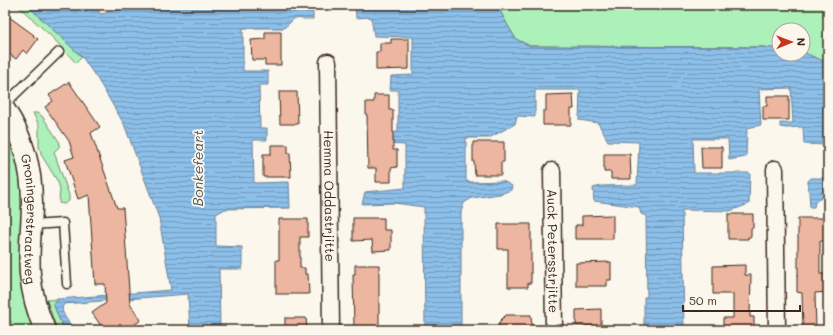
<svg xmlns="http://www.w3.org/2000/svg" width="833" height="335" viewBox="0 0 833 335" font-family="Mali,sans-serif">
	<style>
		.green { fill: #acf0ba; stroke: #748d6c }
		.water { fill: url(#water-rules); stroke: #6c8398 }
		.building { fill: #ecb6a0; stroke: #3b2a1e }
		.lines { fill: none; stroke-linecap: round; stroke-linejoin: round }
		.service-casing { stroke: #3b2a1e; stroke-width: 11 }
		.minor-casing { stroke: #3b2a1e; stroke-width: 19 }
		.tertiary-casing { stroke: #3b2a1e; stroke-width: 23 }
		.service { stroke: #fbf7ec; stroke-width: 8 }
		.minor { stroke: #fbf7ec; stroke-width: 16 }
		.tertiary { stroke: #fbf7ec; stroke-width: 20 }
		.labels { text-anchor: middle; stroke-width: 3.5; stroke-linejoin: round; paint-order: stroke }
		.street-label { font-size: 13px; fill: #3b2a1e; stroke: #fbf7ec }
		.water-label { font-size: 14px; font-style: italic; fill: #53575b; stroke: #fbf7ec }
	</style>
	<defs>
		<pattern id="water-rules" width="6" height="5" patternUnits="userSpaceOnUse"><rect width="6" height="5" fill="#8cbfe9"/><path d="M0 2.5h6" fill="none" stroke="#749bbc"/></pattern>
	</defs>
	<rect width="100%" height="100%" fill="#fbf7ec"/>
	<filter id="ink" filterUnits="userSpaceOnUse"><feTurbulence type="fractalNoise" baseFrequency=".025" numOctaves="2"/><feDisplacementMap in="SourceGraphic" scale="8" xChannelSelector="R" yChannelSelector="G"/><feConvolveMatrix kernelMatrix="1 2 1 2 8 2 1 2 1" color-interpolation-filters="sRGB"/></filter>
	<g filter="url(#ink)">
		<g class="green">
			<polygon points="17,5 27,5 82,57 76,63 51,36"/>
			<polygon points="497,5 828,5 828,63 803,53 803,30 779,30 779,49 763,47 530,46 516,39 508,26"/>
			<polygon points="33,113 37,113 42,116 60,143 59,147 54,152 69,195 69,201 64,204 59,203 60,189 58,182 42,156 39,147 39,125"/>
			<polygon points="5,123 20,163 37,330 16,330 5,312"/>
			<polygon points="59,299 53,303 60,321 66,330 57,330 47,300"/>
		</g>
		<g class="water">
			<path d="M 27,5 L 94,5 L 101,14 L 139,5 L 313,5 L 313,19 L 304,19 L 295,18 L 284,28 L 243,28 L 243,71 L 268,71 L 268,85 L 259,85 L 260,128 L 267,128 L 267,140 L 253,140 L 254,183 L 289,182 L 290,208 L 225,209 L 216,214 L 216,246 L 242,247 L 242,269 L 219,269 L 220,330 L 190,330 L 188,294 L 64,304 C 58,312 70,323 75,330 L 66,330 L 60,321 L 53,303 L 59,299 L 171,290 L 159,218 L 124,124 L 98,80 L 82,57 Z"/>
			<polygon points="355,5 497,5 508,26 516,39 530,46 763,47 779,49 779,54 803,54 803,53 805,53 828,63 828,147 825,148 825,145 804,144 803,128 802,127 786,128 780,127 780,123 793,123 791,88 759,89 761,125 747,128 746,157 729,160 728,139 693,139 694,173 750,173 749,204 730,211 682,210 684,330 644,330 644,297 647,297 646,216 641,214 639,207 594,201 593,188 601,186 637,185 639,142 608,141 598,123 579,120 580,90 535,90 535,117 517,116 515,124 489,138 466,138 466,181 471,182 503,181 512,186 511,190 500,194 472,198 464,203 461,212 461,330 425,330 424,207 394,203 362,204 365,192 405,188 405,145 387,144 386,133 398,132 398,90 390,90 391,76 413,75 413,37 374,36 371,17 356,18"/>
			<polygon points="825,177 828,177 828,198 819,199 815,202 814,207 810,207 809,192 808,190 808,181 811,178 824,178"/>
		</g>
		<g class="building">
			<polygon points="5,14 34,35 33,36 38,39 27,54 23,50 16,59 5,51"/>
			<polygon points="265,32 281,32 281,65 265,65 265,60 252,60 251,40 265,39"/>
			<polygon points="391,39 409,39 409,69 376,70 376,52 380,52 380,43 391,43"/>
			<polygon points="69,82 100,127 91,133 117,208 123,208 130,304 141,320 127,330 104,330 92,313 106,303 105,284 95,284 89,195 78,199 65,160 74,157 69,141 45,107 53,101 49,95"/>
			<polygon points="279,92 297,92 298,124 280,124"/>
			<polygon points="573,94 574,109 571,109 571,125 543,125 543,111 546,111 546,95"/>
			<polygon points="374,95 389,95 389,110 393,110 393,150 397,150 397,167 391,168 391,182 376,182 376,168 368,168 367,115 366,115 366,102 374,102"/>
			<polygon points="767,96 789,96 789,120 763,120 763,106 767,106"/>
			<polygon points="473,142 504,142 504,162 501,162 501,175 475,175 474,162 473,162"/>
			<polygon points="271,145 288,145 288,153 290,153 291,177 263,177 263,154 271,154"/>
			<polygon points="701,147 722,147 722,168 702,168"/>
			<polygon points="604,154 630,154 631,179 611,179 611,172 604,172"/>
			<polygon points="728,214 753,214 753,228 751,228 751,237 748,237 748,239 728,239"/>
			<polygon points="613,215 613,239 575,239 575,226 577,226 576,225 582,225 582,216"/>
			<polygon points="353,218 384,218 384,230 391,230 391,250 373,251 372,240 353,241"/>
			<polygon points="798,218 828,218 828,241 820,241 820,274 828,274 828,292 815,293 816,330 803,330 802,293 797,292 797,275 798,275"/>
			<polygon points="279,219 308,219 308,237 300,237 300,268 305,268 305,274 308,274 309,294 276,294 276,260 279,260"/>
			<polygon points="498,224 531,224 531,283 528,283 528,287 508,287 508,249 498,249"/>
			<polygon points="611,262 611,280 607,280 607,286 576,286 576,263"/>
			<polygon points="355,265 379,265 379,330 357,330 357,328 354,328 353,274 355,274"/>
			<polygon points="745,265 745,275 751,275 750,317 754,317 754,330 723,330 723,318 733,318 733,294 713,294 713,266"/>
			<polygon points="601,309 601,326 576,326 576,310"/>
			<polygon points="506,315 531,315 532,329 529,329 529,330 499,330 499,322"/>
			<polygon points="285,318 306,318 307,330 285,330"/>
		</g>
		<g class="lines">
			<defs>
				<g id="service">
					<polyline points="5,104 59,52"/>
					<polyline points="31,225 63,223 67,284"/>
				</g>
				<g id="minor">
					<path id="s1" d="M 328,62 L 331,330"/>
					<polyline points="775,169 777,330"/>
					<path id="s2" d="M 552,171 L 554,330"/>
				</g>
				<g id="tertiary">
					<path id="s3" d="M 5,110 C 23,137 32,170 32,203 C 32,227 28,250 30,274 C 32,293 37,312 45,330"/>
				</g>
			</defs>
			<use href="#service" class="service-casing"/>
			<use href="#minor" class="minor-casing"/>
			<use href="#tertiary" class="tertiary-casing"/>
			<use href="#service" class="service"/>
			<use href="#minor" class="minor"/>
			<use href="#tertiary" class="tertiary"/>
		</g>
	</g>
	<g class="labels">
		<g class="street-label">
			<text dy="5" stroke="none"><textPath href="#s1" startOffset="134">Hemma Oddastrjitte</textPath></text>
			<text dy="5" stroke="none"><textPath href="#s3" startOffset="114">Groningerstraatweg</textPath></text>
			<text dy="5" stroke="none"><textPath href="#s2" startOffset="80">Auck Petersstrjitte</textPath></text>
		</g>
		<g class="water-label">
			<text transform="translate(198 168) rotate(-90)" y="5">Bonkefeart</text>
		</g>
	</g>
	<rect width="833" height="335" fill="none" stroke="#fbf7ec" stroke-width="20"/>
	<rect x="10" y="10" width="813" height="315" fill="none" stroke="#3b2a1e" stroke-width="1.5" filter="url(#ink)"/>
	<g transform="translate(791 42) rotate(89)"><circle r="19" fill="#fbf7ec" stroke="#aea59a"/>
	<path d="M0-3L7 15L0 10L-7 15Z" fill="#c8321e"/>
	<text y="-6" font-size="11" font-weight="bold" text-anchor="middle" fill="#3b2a1e">N</text>
	</g>
	<path d="M683 305v6h117v-6" fill="none" stroke="#3b2a1e" stroke-width="2"/>
	<text x="689" y="305" font-size="12" fill="#3b2a1e" stroke="#fbf7ec" stroke-width="3" paint-order="stroke">50 m</text>
</svg>
